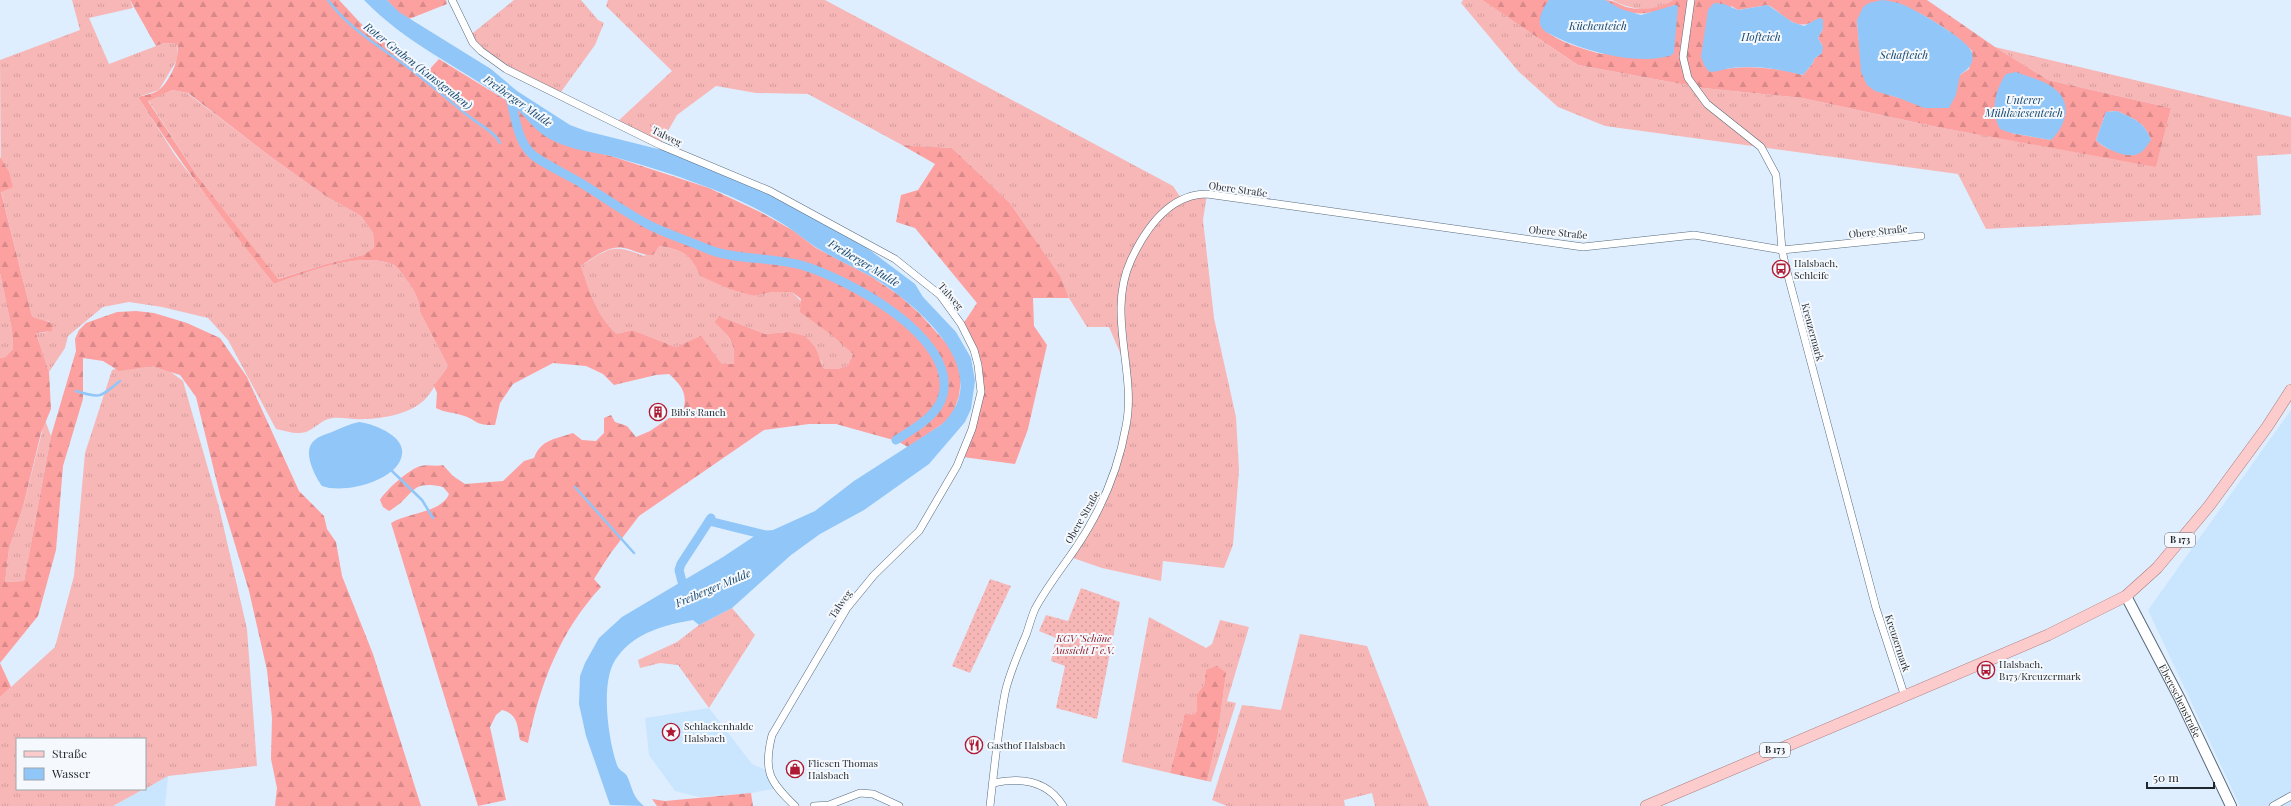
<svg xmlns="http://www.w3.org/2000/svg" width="2291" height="806" viewBox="0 0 2291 806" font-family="'Playfair Display',serif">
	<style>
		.built { fill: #cae5fe }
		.grass { fill: url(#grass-tufts) }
		.forest { fill: url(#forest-firs); fill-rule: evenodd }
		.garden { fill: url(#garden-dots) }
		.water { fill: #91c6f8 }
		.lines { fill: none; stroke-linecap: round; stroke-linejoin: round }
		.stream { stroke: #91c6f8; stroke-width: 2.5 }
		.canal { stroke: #91c6f8; stroke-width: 9 }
		.street-casing { stroke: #586a7b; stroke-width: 8 }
		.secondary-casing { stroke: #586a7b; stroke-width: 12 }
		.primary-casing { stroke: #ad7c7e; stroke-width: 12 }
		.street { stroke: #fff; stroke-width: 7 }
		.secondary { stroke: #fff; stroke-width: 10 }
		.primary { stroke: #fccbcb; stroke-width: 11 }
		.labels { text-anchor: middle; stroke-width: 4; stroke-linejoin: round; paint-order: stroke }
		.shield { fill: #f5f9fd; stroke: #5f666c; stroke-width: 1 }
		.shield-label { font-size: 9px; font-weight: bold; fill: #1f272e }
		.street-label { font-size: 10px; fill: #1f272e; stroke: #f5f9fd }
		.poi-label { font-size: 10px; fill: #1f272e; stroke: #f5f9fd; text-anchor: start }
		.park-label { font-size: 10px; font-style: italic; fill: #8b1f2c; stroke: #f5f9fd }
		.water-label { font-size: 11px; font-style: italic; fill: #15466e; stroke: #f5f9fd }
	</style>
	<defs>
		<pattern id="grass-tufts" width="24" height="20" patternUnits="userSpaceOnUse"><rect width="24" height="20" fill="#f7b7b6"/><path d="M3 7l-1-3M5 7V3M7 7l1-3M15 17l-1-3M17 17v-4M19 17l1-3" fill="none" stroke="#d39d9d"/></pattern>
		<pattern id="forest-firs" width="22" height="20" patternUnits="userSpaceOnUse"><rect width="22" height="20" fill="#fda0a0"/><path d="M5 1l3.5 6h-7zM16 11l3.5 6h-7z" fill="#d88a8a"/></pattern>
		<pattern id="garden-dots" width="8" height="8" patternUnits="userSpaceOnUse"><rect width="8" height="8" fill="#f7b7b6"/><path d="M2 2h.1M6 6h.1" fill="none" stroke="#d39d9d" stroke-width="1.8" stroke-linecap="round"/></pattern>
	</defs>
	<rect width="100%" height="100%" fill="#deeefe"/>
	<g class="built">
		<polygon points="2291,410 2291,806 2240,806 2148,610"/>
		<polygon points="709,708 752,764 770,772 777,788 751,793 699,797 675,791 649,755 645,718"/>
		<polygon points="168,776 165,806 113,806 145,789"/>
	</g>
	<g class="grass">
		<path d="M 72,0 L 130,0 L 133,8 L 89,18 L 109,64 L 164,43 L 177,44 L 178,58 L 159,90 L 138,97 L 175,155 L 274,284 C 306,273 361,250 394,265 C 399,268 404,277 408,282 C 414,290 420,301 420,312 L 448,366 C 440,376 435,388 427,397 C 414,413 384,419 364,419 C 354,420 344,417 333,418 C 322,419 316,428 306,432 C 296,435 286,431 276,429 L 228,340 L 208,318 L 162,307 L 129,302 L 103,307 L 68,336 L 65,348 L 49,372 L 36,333 L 48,332 L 49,321 L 38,320 L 32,316 L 1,191 L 0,60 L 80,30 Z"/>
		<polygon points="514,0 581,0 598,20 604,23 595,45 558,96 506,69 469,36"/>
		<polygon points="608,0 825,0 1173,186 1181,198 1207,194 1203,220 1214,318 1236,417 1239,470 1233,545 1224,568 1163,561 1161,581 1102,568 1070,557 1111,486 1128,412 1124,362 1109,327 1087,327 1069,298 1059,275 1010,203 952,148 902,145 808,94 756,93 716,86 677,115 660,145 617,122 672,71 606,6"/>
		<polygon points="1463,0 1482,0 1578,65 1703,88 1802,98 1937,127 2156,166 2171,108 2048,80 1995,47 2291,117 2291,154 2257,156 2261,215 1986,229 1958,174 1605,126 1558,107 1519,72 1461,3"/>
		<path d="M 1612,0 L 1673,0 C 1654,14 1631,10 1612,0 Z"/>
		<polygon points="172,90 187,93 271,157 327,197 361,216 373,233 374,249 363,255 326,264 277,279 198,177 148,100"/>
		<path d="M 659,246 C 682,249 691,255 700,276 L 754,296 L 773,292 L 792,292 L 853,354 L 848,365 L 838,369 L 824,369 L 821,360 L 788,332 L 765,334 L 719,316 L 714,322 C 730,338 735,341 734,364 L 722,364 L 701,337 L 676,347 L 632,330 L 617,334 C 596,315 590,292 581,266 C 609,248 612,243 644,256 Z"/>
		<polygon points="0,273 12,330 13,349 5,357 0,358"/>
		<polygon points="153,359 183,381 219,507 247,629 257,766 168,776 145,789 145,739 17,739 17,789 144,789 113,806 0,806 0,697 55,647 74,576 85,453 112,370"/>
		<polygon points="45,420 51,436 24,581 5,582 9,549 23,507"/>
		<polygon points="732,608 755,635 709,708 678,665 660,663 640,668 638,660 677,642 699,625"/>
		<polygon points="1149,617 1206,648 1212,644 1220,620 1249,627 1227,701 1236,703 1211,782 1207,781 1218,734 1226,673 1206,670 1204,685 1197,694 1198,711 1194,715 1185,713 1170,773 1122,762"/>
		<polygon points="1300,634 1367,646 1429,806 1375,806 1372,793 1344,800 1345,806 1227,806 1212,800 1242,705 1281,710"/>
	</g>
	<g class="forest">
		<path d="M 130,0 L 339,0 L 366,29 L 426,73 L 439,59 L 509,102 L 556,142 L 611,156 L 709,188 L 760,212 L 794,231 L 816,248 L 872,277 L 900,296 L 920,314 L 948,345 L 957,361 L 961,379 L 959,396 L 952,416 L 941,425 L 908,447 L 897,441 L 836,424 L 809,424 L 764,430 L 639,516 L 610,554 L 594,579 L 601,587 C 560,631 540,684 528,743 L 520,740 C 517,725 518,714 502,710 L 496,715 L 490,727 L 506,800 L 478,806 L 391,523 C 409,512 441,513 449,494 L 443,487 C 408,479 415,497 389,511 L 383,507 L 380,500 C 385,491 410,468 421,466 C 427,464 435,467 443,465 L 453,476 L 465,484 L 503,481 L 524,461 L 534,458 C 541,439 556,439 573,433 L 582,440 L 596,441 L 604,433 L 604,418 L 611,415 L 615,422 L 627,426 L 636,437 L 650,431 L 684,408 C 687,392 681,385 669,374 L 656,375 L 614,385 L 603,374 L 586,366 L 553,363 L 513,384 L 500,403 L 495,425 C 474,426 477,419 461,415 C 452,412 445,413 436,408 L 437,393 L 434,386 L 448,366 L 420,312 C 420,301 414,290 408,282 C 404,277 399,268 394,265 C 361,250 306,273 274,284 C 226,223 180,163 138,97 C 144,95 154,94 159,90 C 170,81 181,57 177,44 L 164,43 L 156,46 ZM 172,90 L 188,93 L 271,157 L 327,197 L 361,216 L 373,233 L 374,248 L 363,255 L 326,264 L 278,279 L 198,177 L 148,101 ZM 659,246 C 682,249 691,255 700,276 L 730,289 L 754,296 L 773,292 L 792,292 L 801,299 L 800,312 L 832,335 L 853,354 L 848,365 L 838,369 L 824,369 L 815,347 L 805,336 L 788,332 L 765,334 L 719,316 L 714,322 C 730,338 735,340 734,364 L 722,364 L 701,336 L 676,347 L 632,330 L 617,334 C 596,315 590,292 581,266 C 593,258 608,245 623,248 C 634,249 641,256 653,255 Z"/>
		<polygon points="387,0 446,0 447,4 409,19 398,12"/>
		<path d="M 1482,0 L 1549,0 L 1540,24 C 1547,39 1586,50 1602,54 L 1675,5 C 1647,16 1630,18 1605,0 C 1614,0 1618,4 1626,7 C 1641,11 1660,9 1673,0 L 1927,0 L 1995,47 L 2048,80 L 2171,108 L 2156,167 L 1937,127 L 1802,98 L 1703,88 L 1578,65 ZM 1893,2 C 1918,10 1955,32 1972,51 L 1969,69 L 1960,75 L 1899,98 L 1875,90 L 1861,65 L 1857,20 ZM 1768,5 C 1781,12 1794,30 1810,23 L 1823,29 L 1818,38 L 1822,45 L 1822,53 L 1814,59 L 1813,63 L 1803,75 C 1777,68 1751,65 1724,69 L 1731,6 L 1738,10 ZM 2006,74 L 2051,140 L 2011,133 ZM 2117,111 C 2134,119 2144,121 2151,140 C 2130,148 2115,159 2096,140 L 2106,112 Z"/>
		<polygon points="902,145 952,148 1010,203 1060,276 1069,298 1033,298 1034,326 1047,345 1028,429 1015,464 963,457 977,414 980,377 961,324 965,321 977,303 915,228 896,222 901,195 918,190 935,164"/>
		<path d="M 0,157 L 9,172 L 13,187 L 1,192 L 32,316 C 39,321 46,319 52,324 L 52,331 L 36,333 L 49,372 L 51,409 L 41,433 L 23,507 L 9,549 L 5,582 L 24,581 L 51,436 L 76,351 L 75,339 L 79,330 L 86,323 L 117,312 L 136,311 L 154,313 L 187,323 L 220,338 L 247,377 L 299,491 L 324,516 L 327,529 L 336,542 L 342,576 L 373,654 L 421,806 L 275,806 L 277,788 L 271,759 L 272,718 L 267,670 L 249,591 L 220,495 L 196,397 L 180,375 L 152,366 L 119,371 L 103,361 L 83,358 L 83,399 L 63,466 L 56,550 L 38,616 L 0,663 L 11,687 L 0,697 L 0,358 L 5,357 L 13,349 L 12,330 L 0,273 Z"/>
		<polygon points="1217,666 1226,673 1218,734 1207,781 1170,773 1185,713 1194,715 1197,711 1197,694 1204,685 1206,670"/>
		<polygon points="751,793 753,806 657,806 652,799 665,801"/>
	</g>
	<g class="garden">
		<polygon points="990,579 1011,586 970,673 952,666"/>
		<polygon points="1081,588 1120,602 1097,719 1056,708 1065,666 1051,661 1056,638 1039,631 1046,615 1068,621"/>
	</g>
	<g class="water">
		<path d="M 364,0 L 387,0 L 399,12 L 491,69 L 517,91 L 570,125 L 586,131 L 666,151 L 768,193 L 863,245 L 915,284 L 923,297 L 956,332 L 971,358 L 975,381 L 971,409 L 965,422 L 929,464 L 864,510 L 820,534 L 791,555 L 732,608 L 699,625 L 693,620 C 665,625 636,632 618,656 C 599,678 608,739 617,765 C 619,771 624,771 627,776 C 633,789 632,796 644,806 L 610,805 L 586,736 L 579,704 L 580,676 L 585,663 L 599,638 L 622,617 L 723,557 L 762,531 L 773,530 L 815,511 L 854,481 L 941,425 C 998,373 917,304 872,277 C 854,267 835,259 817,248 C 809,243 802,237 795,232 C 765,211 728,194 693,182 C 667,172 638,164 611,156 C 592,152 572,150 554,141 C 531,130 526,114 507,101 C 460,67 405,43 364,0 Z"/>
		<path d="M 1549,0 L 1605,0 L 1621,9 L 1641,15 L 1675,5 L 1678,6 L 1674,52 L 1672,55 C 1640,66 1587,52 1558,38 C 1553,35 1545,33 1542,28 C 1536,20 1544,6 1549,0 Z"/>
		<path d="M 1882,0 C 1890,1 1898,2 1906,6 C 1919,12 1969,40 1972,53 C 1975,64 1967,70 1960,75 L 1956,95 L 1949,108 L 1924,108 L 1899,98 L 1875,91 L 1867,85 L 1861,72 L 1857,20 L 1863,7 L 1869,3 Z"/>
		<path d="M 1714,3 L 1724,4 L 1738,10 L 1768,5 L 1792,22 L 1804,26 L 1819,18 L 1823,19 L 1823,29 L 1818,38 L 1823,47 L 1822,53 L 1814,59 L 1813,63 L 1803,75 C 1779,69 1756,65 1731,68 C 1724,69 1717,72 1710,72 L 1705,67 L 1701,57 L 1708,10 Z"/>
		<path d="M 2016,72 C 2029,77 2046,81 2056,90 C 2073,104 2065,127 2051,140 L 2011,133 L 2000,129 C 1990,111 1995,90 2006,74 Z"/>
		<path d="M 2117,111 C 2134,119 2144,121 2151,140 C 2147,146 2142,154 2135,155 C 2122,157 2104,148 2096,140 L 2106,112 Z"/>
		<path d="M 359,422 C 375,424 412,438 400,461 C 390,482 343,494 322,486 C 315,476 301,450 315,440 C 319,436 327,434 332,432 C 341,428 350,424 359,422 Z"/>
	</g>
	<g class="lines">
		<g class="stream">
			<path d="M 328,0 C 349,29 381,47 409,68 C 430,84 450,101 471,118 C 480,125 496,133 500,143"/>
			<path d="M 76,391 C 102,399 100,397 120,381"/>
			<polyline points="392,471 422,500 433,518"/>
			<polyline points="575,487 634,553"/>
		</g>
		<g class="canal">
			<path d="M 509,95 C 516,116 516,141 534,156 C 548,166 566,174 581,183 C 604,197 627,214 651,226 C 670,235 691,242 710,250 C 737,260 772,257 801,265 C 846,278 957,336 943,395 C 938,416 912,430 896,440"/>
			<polyline points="709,521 770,536"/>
			<polyline points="685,593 679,570 681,564 711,518"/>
		</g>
		<defs>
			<g id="street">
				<path d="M 452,0 L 473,43 L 481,51 L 506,69 L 660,145 L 770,191 L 895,259 L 940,295 L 961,324 L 974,350 L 978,365 L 981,392 L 972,429 L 957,466 L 919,531 L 874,575 L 847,608 L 772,735 C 763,771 769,781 795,806"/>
				<polyline points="1691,0 1683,57 1688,78 1707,104 1761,147 1776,175 1782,250 1786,268 1876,608 1904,694"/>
				<path d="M 993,783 C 1021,777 1047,780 1063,806"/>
				<polyline points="814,806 829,805 860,793 873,794 899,806"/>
				<path d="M 990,806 C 994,769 998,730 1005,693 C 1009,674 1018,654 1026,635 C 1029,627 1031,618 1035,609 C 1046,588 1062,568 1075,549 C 1101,511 1118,472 1126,426 C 1137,372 1106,314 1131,260 C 1146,228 1169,194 1207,194 L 1583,247 L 1694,235 L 1782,250 L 1921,236"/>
				<polyline points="2273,806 2291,796"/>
			</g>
			<g id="secondary">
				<path id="s1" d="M 2126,596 L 2180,699 L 2231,806"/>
			</g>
			<polyline id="primary" points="1646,806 2048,635 2126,596 2157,568 2209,506 2267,427 2291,390"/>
		</defs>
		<use href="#street" class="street-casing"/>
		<use href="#secondary" class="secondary-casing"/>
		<use href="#primary" class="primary-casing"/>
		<use href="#street" class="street"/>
		<use href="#secondary" class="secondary"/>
		<use href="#primary" class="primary"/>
	</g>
	<defs>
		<symbol id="bus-ring" viewBox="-11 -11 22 22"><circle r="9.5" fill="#f5f9fd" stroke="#ae1a33" stroke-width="1.5"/><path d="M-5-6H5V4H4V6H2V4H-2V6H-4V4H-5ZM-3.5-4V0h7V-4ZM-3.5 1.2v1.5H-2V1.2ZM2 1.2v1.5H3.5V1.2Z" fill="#ae1a33"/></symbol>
		<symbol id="building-ring" viewBox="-11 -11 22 22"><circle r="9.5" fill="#f5f9fd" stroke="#ae1a33" stroke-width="1.5"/><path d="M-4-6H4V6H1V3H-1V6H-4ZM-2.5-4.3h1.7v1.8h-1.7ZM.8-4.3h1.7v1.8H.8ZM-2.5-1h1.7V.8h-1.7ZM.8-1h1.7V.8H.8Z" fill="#ae1a33"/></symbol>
		<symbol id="sight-ring" viewBox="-11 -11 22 22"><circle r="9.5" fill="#f5f9fd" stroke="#ae1a33" stroke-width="1.5"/><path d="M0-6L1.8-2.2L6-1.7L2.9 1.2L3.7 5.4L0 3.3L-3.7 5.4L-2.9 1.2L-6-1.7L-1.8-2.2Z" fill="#ae1a33"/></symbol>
		<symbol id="restaurant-ring" viewBox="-11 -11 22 22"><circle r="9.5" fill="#f5f9fd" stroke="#ae1a33" stroke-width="1.5"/><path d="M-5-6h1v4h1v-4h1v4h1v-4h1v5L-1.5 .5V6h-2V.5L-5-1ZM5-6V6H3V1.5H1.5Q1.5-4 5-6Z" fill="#ae1a33"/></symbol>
		<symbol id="shop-ring" viewBox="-11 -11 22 22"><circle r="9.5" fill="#f5f9fd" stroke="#ae1a33" stroke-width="1.5"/><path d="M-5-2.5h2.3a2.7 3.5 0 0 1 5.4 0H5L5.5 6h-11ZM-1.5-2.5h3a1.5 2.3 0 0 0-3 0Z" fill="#ae1a33"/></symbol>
	</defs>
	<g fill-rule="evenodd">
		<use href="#bus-ring" x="1771" y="259" width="20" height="20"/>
		<use href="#building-ring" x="648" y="402" width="20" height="20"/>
		<use href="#bus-ring" x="1976" y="660" width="20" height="20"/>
		<use href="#sight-ring" x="661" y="722" width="20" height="20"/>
		<use href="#restaurant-ring" x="964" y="735" width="20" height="20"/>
		<use href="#shop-ring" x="785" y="759" width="20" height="20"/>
	</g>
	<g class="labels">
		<g class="shield">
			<rect x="2165" y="533" width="30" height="14" rx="3"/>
			<rect x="1760" y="743" width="30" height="14" rx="3"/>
		</g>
		<g class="shield-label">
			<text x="2180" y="543">B 173</text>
			<text x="1775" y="753">B 173</text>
		</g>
		<g class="street-label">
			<text transform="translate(667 136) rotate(26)" y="4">Talweg</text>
			<text transform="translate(1238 189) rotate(8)" y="4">Obere Straße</text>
			<text transform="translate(1878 231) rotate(-6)" y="4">Obere Straße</text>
			<text transform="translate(1558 232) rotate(6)" y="4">Obere Straße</text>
			<text transform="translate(951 296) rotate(49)" y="4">Talweg</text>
			<text transform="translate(1813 332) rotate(75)" y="4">Kreuzermark</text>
			<text transform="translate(1082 517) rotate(-60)" y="4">Obere Straße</text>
			<text transform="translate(840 604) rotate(-55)" y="4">Talweg</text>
			<text transform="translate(1898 643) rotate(72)" y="4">Kreuzermark</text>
			<text dy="4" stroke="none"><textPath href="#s1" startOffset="118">Ebereschenstraße</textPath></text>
		</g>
		<g class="poi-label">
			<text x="1794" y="267">Halsbach,<tspan x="1794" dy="12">Schleife</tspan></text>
			<text x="671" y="416">Bibi's Ranch</text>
			<text x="1999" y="668">Halsbach,<tspan x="1999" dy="12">B173/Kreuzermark</tspan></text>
			<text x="684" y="730">Schlackenhalde<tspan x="684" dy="12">Halsbach</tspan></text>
			<text x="987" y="749">Gasthof Halsbach</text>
			<text x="808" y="767">Fliesen Thomas<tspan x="808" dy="12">Halsbach</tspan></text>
		</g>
		<g class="park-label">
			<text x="1084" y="642">KGV "Schöne<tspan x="1084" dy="12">Aussicht I" e.V.</tspan></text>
		</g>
		<g class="water-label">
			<text x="1598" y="30">Küchenteich</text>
			<text x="1761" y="41">Hofteich</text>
			<text x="1904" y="59">Schafteich</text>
			<text transform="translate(418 66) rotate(38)" y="4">Roter Graben (Kunstgraben)</text>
			<text x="2024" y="104">Unterer<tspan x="2024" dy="13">Mühlwiesenteich</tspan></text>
			<text transform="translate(518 101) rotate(35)" y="4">Freiberger Mulde</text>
			<text transform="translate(864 263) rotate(31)" y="4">Freiberger Mulde</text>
			<text transform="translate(713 588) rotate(-23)" y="4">Freiberger Mulde</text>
		</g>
	</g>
	<rect x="16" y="738" width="130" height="52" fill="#f5f9fd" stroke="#9fa5aa"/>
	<rect x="24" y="751" width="20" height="6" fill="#fccbcb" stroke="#9fa5aa"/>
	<text x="52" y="758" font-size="12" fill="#1f272e">Straße</text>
	<rect x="24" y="768" width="20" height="12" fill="#91c6f8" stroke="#9fa5aa"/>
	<text x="52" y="778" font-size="12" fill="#1f272e">Wasser</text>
	<path d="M2147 782v6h67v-6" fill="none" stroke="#1f272e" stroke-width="2"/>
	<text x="2153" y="782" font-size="12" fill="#1f272e" stroke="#f5f9fd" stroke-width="3" paint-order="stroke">50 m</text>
</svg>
